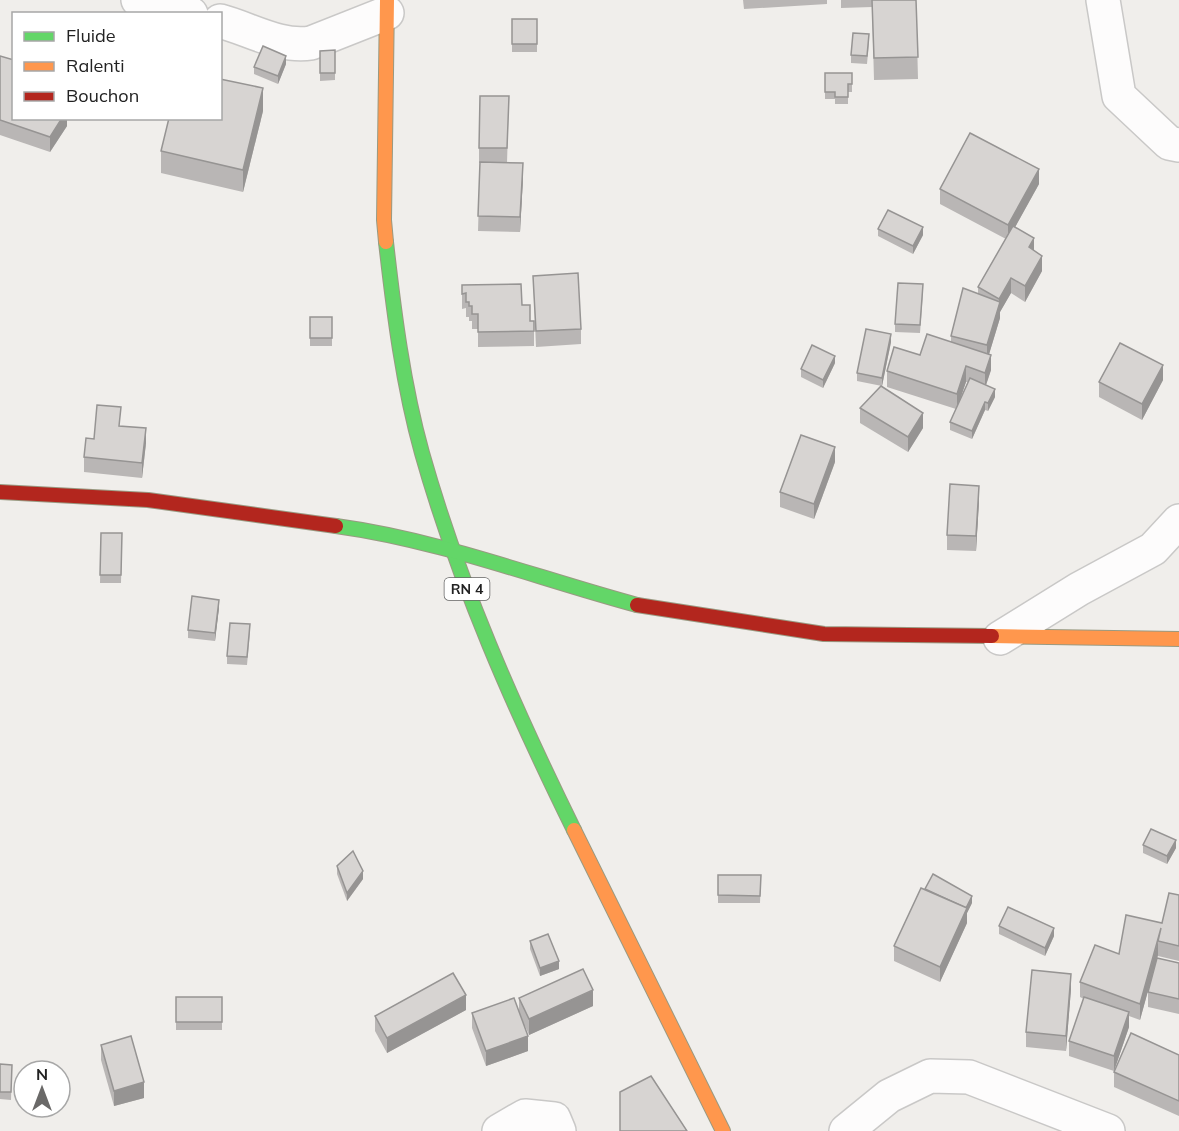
<svg xmlns="http://www.w3.org/2000/svg" width="1179" height="1131" viewBox="0 0 1179 1131" font-family="Mulish,sans-serif">
	<style>
		.lines { fill: none; stroke-linecap: round; stroke-linejoin: round }
		.street-casing { stroke: #c9c8c7; stroke-width: 36 }
		.fast-casing { stroke: #999a82; stroke-width: 16 }
		.slow-casing { stroke: #999a82; stroke-width: 16 }
		.jam-casing { stroke: #999a82; stroke-width: 16 }
		.street { stroke: #fdfcfc; stroke-width: 33 }
		.fast { stroke: #63d668; stroke-width: 14 }
		.slow { stroke: #ff974d; stroke-width: 14 }
		.jam { stroke: #b3261e; stroke-width: 14 }
		.wall { fill: #b9b6b5; fill-rule: evenodd }
		.shaded-wall { fill: #969493 }
		.building { fill: #d7d4d2; stroke: #969493; stroke-width: 1.5 }
		.labels { text-anchor: middle; stroke-width: 4.5; stroke-linejoin: round; paint-order: stroke }
		.shield { fill: #fff; stroke: #646464; stroke-width: 1.5 }
		.shield-label { font-size: 14px; font-weight: bold; fill: #222 }
	</style>
	<rect width="100%" height="100%" fill="#f0eeeb"/>
	<g class="lines">
		<defs>
			<g id="street">
				<polyline points="138,0 191,14"/>
				<polyline points="1103,0 1119,96 1169,143 1179,145"/>
				<path d="M 220,21 C 250,29 280,48 311,43 L 387,13"/>
				<polyline points="1000,638 1079,589 1153,549 1179,521"/>
				<polyline points="499,1131 525,1116 554,1119 559,1131"/>
				<polyline points="846,1131 889,1096 930,1076 969,1077 1108,1131"/>
			</g>
			<g id="fast">
				<path d="M 386,242 C 394,313 403,385 422,453 C 459,584 514,708 574,830"/>
				<path d="M 336,526 C 439,540 537,578 637,605"/>
			</g>
			<g id="slow">
				<polyline points="386,242 384,220 387,0"/>
				<polyline points="992,636 1179,639"/>
				<polyline points="574,830 723,1131"/>
			</g>
			<g id="jam">
				<polyline points="0,492 148,500 336,526"/>
				<polyline points="637,605 824,634 992,636"/>
			</g>
		</defs>
		<use href="#street" class="street-casing"/>
		<use href="#fast" class="fast-casing"/>
		<use href="#slow" class="slow-casing"/>
		<use href="#jam" class="jam-casing"/>
		<use href="#street" class="street"/>
		<use href="#fast" class="fast"/>
		<use href="#slow" class="slow"/>
		<use href="#jam" class="jam"/>
	</g>
	<g class="wall">
		<polygon points="743,0 827,0 827,4 744,9"/>
		<polygon points="841,0 916,0 918,79 874,80 872,7 841,8"/>
		<rect x="512" y="19" width="25" height="33"/>
		<polygon points="869,42 867,64 851,63 851,55"/>
		<polygon points="335,50 335,80 320,81 320,51"/>
		<polygon points="0,56 67,118 67,126 50,152 0,135"/>
		<polygon points="286,64 278,84 254,74 254,67"/>
		<polygon points="825,73 852,73 852,92 848,92 848,104 835,104 835,99 825,99"/>
		<polygon points="509,96 507,163 523,178 520,232 478,231 480,163 479,163 479,148"/>
		<polygon points="263,111 243,192 161,173 161,151"/>
		<path d="M 1039,184 L 1015,227 L 1034,250 L 1042,271 L 1025,302 L 1011,293 L 1000,312 L 1000,318 L 989,354 L 991,370 L 986,385 L 995,397 L 988,411 L 985,410 L 972,439 L 950,430 L 950,422 L 956,409 L 887,387 L 887,371 L 920,355 L 951,342 L 951,336 L 978,294 L 978,287 L 1006,239 L 940,204 L 940,189 ZM 966,382 L 968,382 L 959,401 Z"/>
		<polygon points="878,229 923,235 913,254 878,236"/>
		<polygon points="533,276 581,329 581,344 536,347"/>
		<polygon points="462,285 522,305 534,331 534,346 478,347 478,329 472,329 472,321 469,321 469,317 466,317 466,308 462,309"/>
		<polygon points="923,292 920,333 895,332 895,324"/>
		<rect x="310" y="317" width="22" height="29"/>
		<polygon points="891,342 882,386 857,381 857,373"/>
		<polygon points="835,363 823,388 801,377 801,369"/>
		<polygon points="1163,380 1142,420 1099,397 1099,382"/>
		<polygon points="860,408 923,428 908,452 860,423"/>
		<polygon points="120,426 146,443 142,478 84,472 84,457 94,439"/>
		<polygon points="835,462 814,519 780,507 780,492"/>
		<polygon points="979,501 976,551 947,550 947,535"/>
		<polygon points="101,533 122,533 121,583 100,583"/>
		<polygon points="219,608 215,641 188,638 188,630"/>
		<polygon points="250,632 247,665 227,664 227,656"/>
		<polygon points="1143,845 1176,848 1167,864 1143,853"/>
		<polygon points="337,866 363,879 347,901 337,874"/>
		<polygon points="718,875 761,875 760,903 718,903"/>
		<polygon points="1179,895 1179,961 1158,956 1158,955 1157,958 1179,963 1179,1014 1148,1007 1148,992 1154,968 1140,1020 1129,1016 1129,1027 1115,1068 1179,1055 1179,1116 1114,1087 1114,1071 1069,1056 1069,1041 1084,999 1080,997 1080,982 1162,923"/>
		<polygon points="972,903 967,913 967,923 940,982 894,961 894,946"/>
		<polygon points="999,926 1054,936 1045,956 999,934"/>
		<polygon points="530,941 559,969 540,976 530,949"/>
		<polygon points="1071,989 1066,1051 1026,1047 1026,1032"/>
		<rect x="176" y="997" width="46" height="33"/>
		<polygon points="519,998 593,1006 529,1035 525,1026 528,1051 486,1066 472,1028 472,1013 519,1010"/>
		<polygon points="466,1010 387,1053 375,1031 375,1016"/>
		<polygon points="101,1045 144,1098 114,1106 101,1060"/>
		<polygon points="0,1064 12,1065 11,1100 0,1099"/>
	</g>
	<g class="shaded-wall">
		<polygon points="286,56 286,64 278,84 278,76"/>
		<polygon points="263,88 263,111 243,192 243,170"/>
		<polygon points="62,118 67,118 67,126 50,152 50,137"/>
		<polygon points="523,163 523,178 520,232 520,217"/>
		<polygon points="1039,169 1039,184 1008,240 1008,225"/>
		<polygon points="923,227 923,235 913,254 913,246"/>
		<polygon points="1034,238 1034,253 1029,247"/>
		<polygon points="1042,256 1042,271 1025,302 1025,286"/>
		<polygon points="1011,278 1011,293 1000,312 1000,318 987,361 987,345 999,306 999,299"/>
		<polygon points="891,334 891,342 882,386 882,378"/>
		<polygon points="991,355 991,370 985,388 985,373"/>
		<polygon points="835,356 835,363 823,388 823,380"/>
		<polygon points="1163,365 1163,380 1142,420 1142,404"/>
		<polygon points="966,366 966,382 957,409 957,394"/>
		<polygon points="995,389 995,397 988,411 988,403"/>
		<polygon points="985,402 985,410 972,439 972,431"/>
		<polygon points="923,413 923,428 908,452 908,437"/>
		<polygon points="146,428 146,443 142,478 142,463"/>
		<polygon points="835,447 835,462 814,519 814,504"/>
		<polygon points="979,486 979,501 976,551 976,536"/>
		<polygon points="219,600 219,608 215,641 215,633"/>
		<polygon points="1176,840 1176,848 1167,864 1167,856"/>
		<polygon points="363,871 363,879 347,901 347,893"/>
		<polygon points="972,896 972,903 967,913 967,923 940,982 940,967 963,912"/>
		<polygon points="1054,928 1054,936 1045,956 1045,948"/>
		<polygon points="1158,941 1158,955 1140,1020 1140,1004"/>
		<polygon points="559,961 559,969 540,976 540,968"/>
		<polygon points="1071,974 1071,989 1066,1051 1066,1036"/>
		<polygon points="593,990 593,1006 529,1035 529,1019"/>
		<polygon points="466,995 466,1010 387,1053 387,1038"/>
		<polygon points="1129,1012 1129,1027 1114,1071 1114,1056"/>
		<polygon points="528,1036 528,1051 486,1066 486,1051"/>
		<polygon points="144,1082 144,1098 114,1106 114,1091"/>
	</g>
	<g class="building">
		<polygon points="872,0 916,0 918,57 874,58"/>
		<rect x="512" y="19" width="25" height="25"/>
		<polygon points="853,33 869,34 867,56 851,55"/>
		<polygon points="263,46 286,56 278,76 254,67"/>
		<polygon points="335,50 335,73 320,73 320,51"/>
		<polygon points="0,56 14,60 14,118 62,118 50,137 0,120"/>
		<polygon points="825,73 852,73 852,84 848,84 848,97 835,97 835,92 825,92"/>
		<polygon points="220,79 263,88 243,170 161,151 169,118 220,118"/>
		<polygon points="480,96 509,96 507,148 479,148"/>
		<polygon points="970,133 1039,169 1008,225 940,189"/>
		<polygon points="480,162 523,163 520,217 478,216"/>
		<polygon points="888,210 923,227 913,246 878,229"/>
		<polygon points="1013,226 1034,238 1029,247 1042,256 1025,286 1011,278 999,299 978,287"/>
		<polygon points="578,273 581,329 536,331 533,276"/>
		<polygon points="898,283 923,284 920,325 895,324"/>
		<polygon points="521,284 522,305 530,305 530,321 534,321 534,331 478,332 478,314 472,314 472,306 469,306 469,302 466,302 466,293 462,294 462,285"/>
		<polygon points="963,288 1000,302 987,345 951,336"/>
		<rect x="310" y="317" width="22" height="21"/>
		<polygon points="866,329 891,334 882,378 857,373"/>
		<polygon points="927,334 991,355 985,373 966,366 957,394 887,371 894,347 920,355"/>
		<polygon points="1120,343 1163,365 1142,404 1099,382"/>
		<polygon points="812,345 835,356 823,380 801,369"/>
		<polygon points="970,378 995,389 988,403 985,402 972,431 950,422"/>
		<polygon points="881,386 923,413 908,437 860,408"/>
		<polygon points="97,405 121,407 119,426 146,428 142,463 84,457 86,438 94,439"/>
		<polygon points="801,435 835,447 814,504 780,492"/>
		<polygon points="950,484 979,486 976,536 947,535"/>
		<polygon points="101,533 122,533 121,575 100,575"/>
		<polygon points="192,596 219,600 215,633 188,630"/>
		<polygon points="230,623 250,624 247,657 227,656"/>
		<polygon points="1151,829 1176,840 1167,856 1143,845"/>
		<polygon points="353,851 363,871 347,893 337,866"/>
		<polygon points="933,874 972,896 966,908 925,889"/>
		<polygon points="718,875 761,875 760,896 718,895"/>
		<polygon points="921,888 967,908 940,967 894,946"/>
		<polygon points="1169,893 1179,895 1179,946 1158,941 1161,928 1140,1004 1080,982 1095,945 1119,954 1126,915 1162,923"/>
		<polygon points="1008,907 1054,928 1045,948 999,926"/>
		<polygon points="548,934 559,961 540,968 530,941"/>
		<polygon points="1157,958 1179,963 1179,999 1148,992"/>
		<polygon points="583,969 593,990 529,1019 519,998"/>
		<polygon points="1032,970 1071,974 1066,1036 1026,1032"/>
		<polygon points="453,973 466,995 387,1038 375,1016"/>
		<rect x="176" y="997" width="46" height="25"/>
		<polygon points="1084,997 1129,1012 1114,1056 1069,1041"/>
		<polygon points="514,998 528,1036 486,1051 472,1013"/>
		<polygon points="1131,1033 1179,1055 1179,1101 1114,1072"/>
		<polygon points="131,1036 144,1082 114,1091 101,1045"/>
		<polygon points="0,1064 12,1065 11,1092 0,1092"/>
		<polygon points="651,1076 687,1131 620,1131 620,1092"/>
	</g>
	<g class="labels">
		<rect class="shield" x="444.5" y="578" width="45" height="22" rx="4.5"/>
		<g class="shield-label">
			<text x="467" y="594">RN 4</text>
		</g>
	</g>
	<rect x="12" y="12" width="210" height="108" fill="#ffffff" stroke="#a7a7a7" stroke-width="1.5"/>
	<rect x="24" y="32" width="30" height="9" fill="#63d668" stroke="#a7a7a7" stroke-width="1.5"/>
	<text x="66" y="42" font-size="18" fill="#222222">Fluide</text>
	<rect x="24" y="62" width="30" height="9" fill="#ff974d" stroke="#a7a7a7" stroke-width="1.5"/>
	<text x="66" y="72" font-size="18" fill="#222222">Ralenti</text>
	<rect x="24" y="92" width="30" height="9" fill="#b3261e" stroke="#a7a7a7" stroke-width="1.5"/>
	<text x="66" y="102" font-size="18" fill="#222222">Bouchon</text>
	<g transform="translate(42 1089)"><circle r="28" fill="#ffffff" stroke="#a7a7a7" stroke-width="1.5"/>
	<path d="M0-4.5L10 22L0 15L-10 22Z" fill="#6a6968"/>
	<text y="-9" font-size="16" font-weight="bold" text-anchor="middle" fill="#222222">N</text>
	</g>
</svg>
